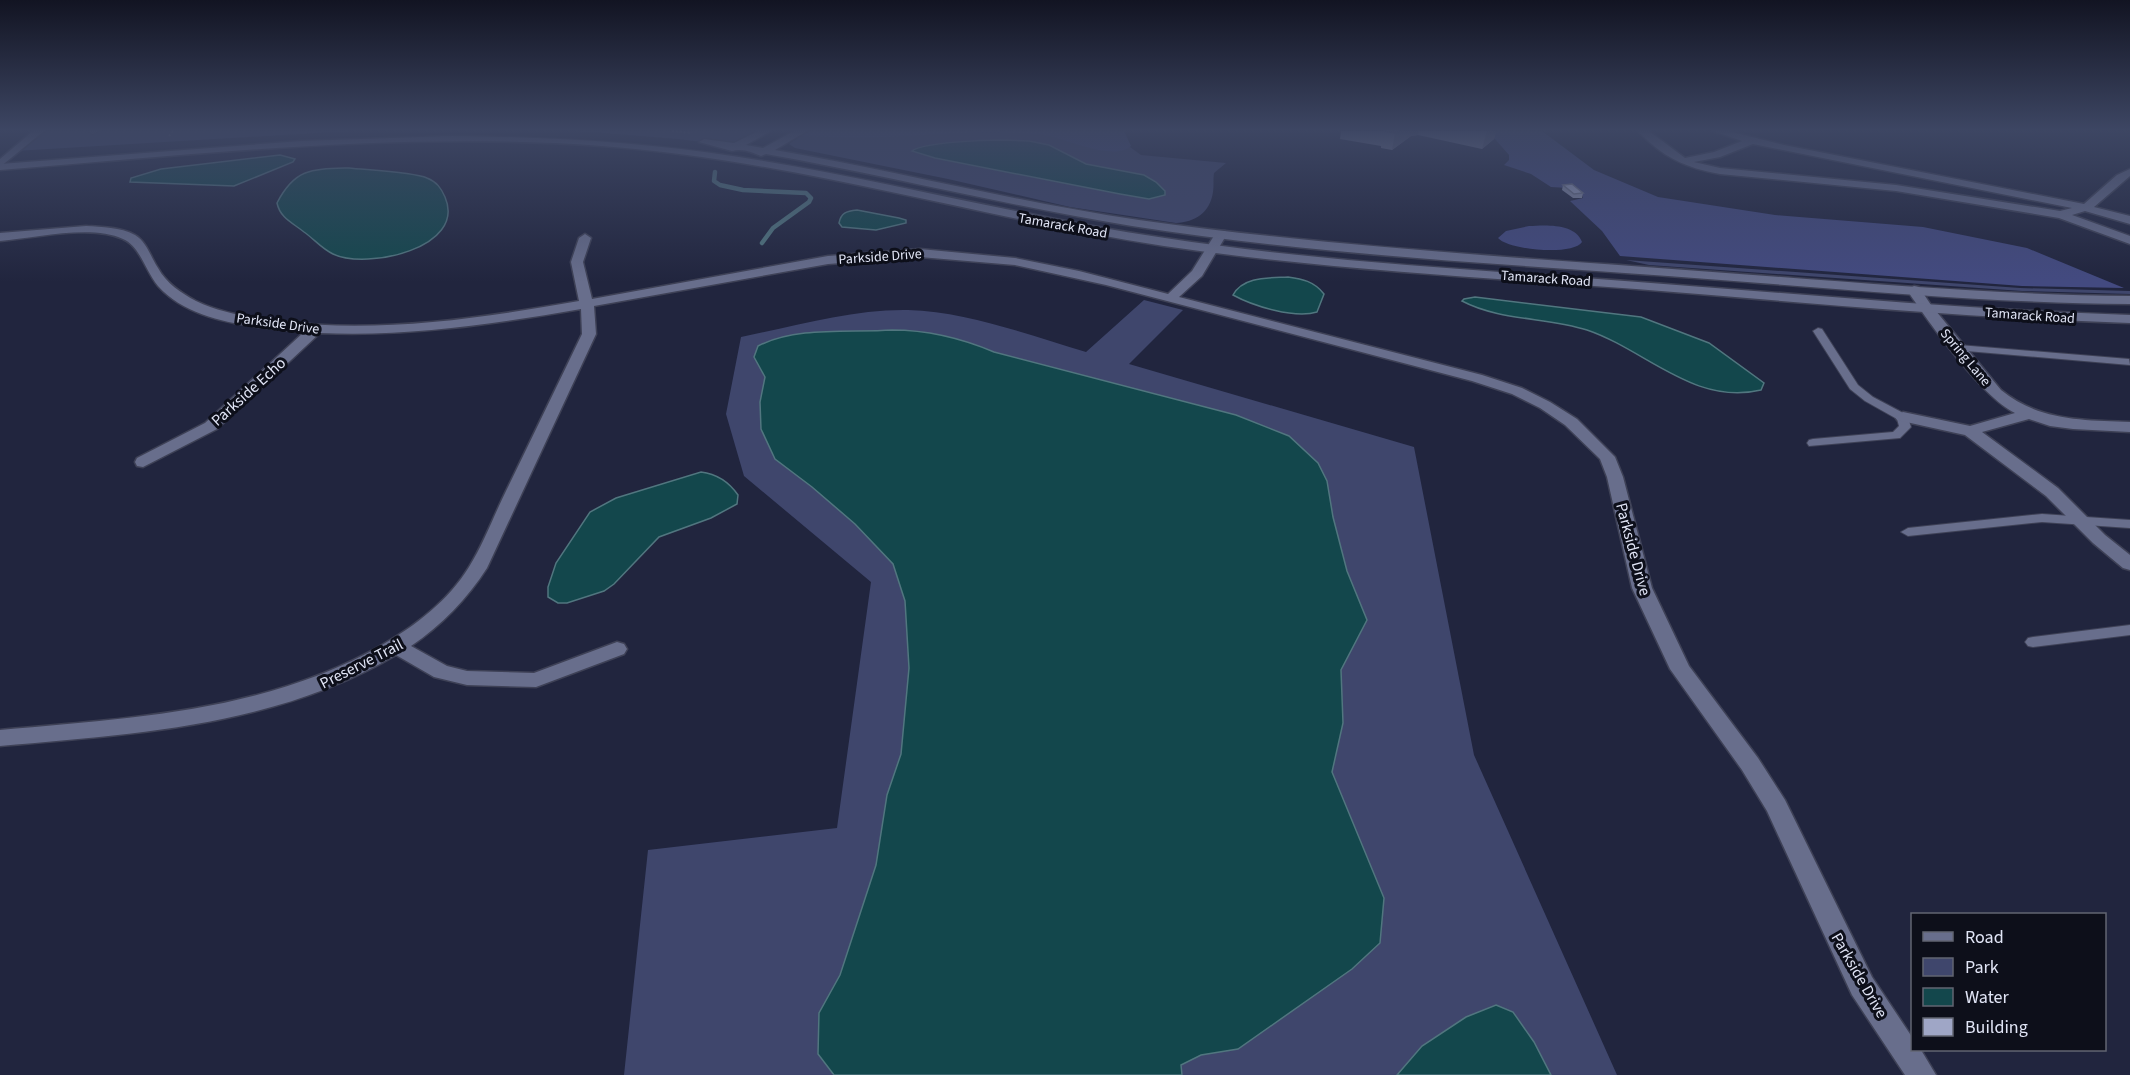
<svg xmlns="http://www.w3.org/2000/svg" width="2130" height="1075" viewBox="0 0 2130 1075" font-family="'Source Sans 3',sans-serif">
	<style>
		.green { fill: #3f466c }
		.forest { fill: #434a80 }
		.water { fill: #13474c; stroke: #51767f; stroke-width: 1.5 }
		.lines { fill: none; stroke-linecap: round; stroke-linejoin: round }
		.stream { stroke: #51767f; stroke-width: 4.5 }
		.lane-casing { stroke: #3e4156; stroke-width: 2 }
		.street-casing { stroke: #3e4156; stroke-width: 3 }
		.secondary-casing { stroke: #3e4156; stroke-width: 3 }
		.path { stroke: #7f8398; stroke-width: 2; stroke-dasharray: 2 2; stroke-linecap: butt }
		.lane { fill: #686e8c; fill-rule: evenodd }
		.street { fill: #686e8c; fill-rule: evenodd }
		.secondary { fill: #686e8c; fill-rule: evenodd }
		.wall { fill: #898faa }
		.shaded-wall { fill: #6f748b }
		.building { fill: #9fa6c6; stroke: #6f748b; stroke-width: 1.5 }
		.labels { text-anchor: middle; stroke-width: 6; stroke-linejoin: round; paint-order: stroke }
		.far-street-label { font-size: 14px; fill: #e1e5f6; stroke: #0d0f1a }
		.street-label { font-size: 16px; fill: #e1e5f6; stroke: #0d0f1a }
	</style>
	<rect width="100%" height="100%" fill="#21253e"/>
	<g class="green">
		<polygon points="39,131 349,131 15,151"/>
		<polygon points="580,131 766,131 736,146 678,139"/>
		<path d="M 1108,131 L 1141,155 L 1226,163 L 1214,173 C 1213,180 1214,186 1213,192 C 1210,213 1195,222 1176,223 L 1070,207 L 948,179 L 795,148 L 789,144 L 802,135 Z"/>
		<polygon points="1626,260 2020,288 2130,291 2130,294 2022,291 1649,265"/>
		<path d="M 1144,300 L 1183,310 L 1129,364 L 1414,447 L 1474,755 L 1617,1075 L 624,1075 L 648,850 L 837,828 L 871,582 L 744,476 L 726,414 L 741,337 C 795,326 853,309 908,310 C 969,312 1028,335 1086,352 Z"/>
	</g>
	<g class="forest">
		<path d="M 810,131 L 1124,131 L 1131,146 C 1113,162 1065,138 1043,135 C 990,129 936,135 883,137 C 855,138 828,137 800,136 Z"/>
		<polygon points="1488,131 1542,131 1594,170 1658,197 1775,215 1923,227 2027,248 2124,288 2022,286 1620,256 1602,231 1570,201 1583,198 1582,194 1568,188 1551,187 1531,174 1504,165 1509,160 1509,155"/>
		<path d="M 1529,226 C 1546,225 1575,223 1582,242 C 1573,256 1508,250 1498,238 L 1506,231 Z"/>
	</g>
	<g class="water">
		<path d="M 1003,140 L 1029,141 L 1049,145 L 1086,164 L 1144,175 L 1156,182 L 1165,191 L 1165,195 L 1149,199 L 1120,194 L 935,158 L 912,151 C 924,142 985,140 1003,140 Z"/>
		<polygon points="280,155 295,159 293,162 234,186 130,182 131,178 161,169"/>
		<path d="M 349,168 C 367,170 413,172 427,178 C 437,182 441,188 445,197 C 467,248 367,270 333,254 C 322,249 314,239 304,232 C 293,223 280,218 277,203 C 295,168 312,169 349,168 Z"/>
		<path d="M 857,210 L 899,218 L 906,220 L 906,223 L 876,230 L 842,227 L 839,223 C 841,213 846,211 857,210 Z"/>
		<path d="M 1288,277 C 1302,279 1314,281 1324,294 L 1317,312 C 1295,319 1253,306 1233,295 C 1243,276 1269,278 1288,277 Z"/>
		<path d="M 1475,297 L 1641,317 L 1709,343 L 1764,383 L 1761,390 C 1694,406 1646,350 1587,330 C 1547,317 1500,321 1462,301 L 1464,299 Z"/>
		<path d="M 892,330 C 928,330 961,338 994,352 L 1236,415 L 1289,436 L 1318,463 L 1327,481 L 1333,517 L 1347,571 L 1367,620 L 1341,670 L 1343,723 L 1332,772 L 1384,898 L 1380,943 L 1352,969 L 1238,1049 L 1201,1055 L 1181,1065 L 1182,1075 L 834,1075 L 818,1054 L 819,1013 L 840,975 L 876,865 L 887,795 L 901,754 L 909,668 L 905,601 L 893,564 L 855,524 L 812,487 L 775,459 L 761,429 L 760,402 L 765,377 L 754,357 L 758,346 C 797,326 850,333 892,330 Z"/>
		<path d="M 701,472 C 717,474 729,482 738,495 L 737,504 L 711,518 L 659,537 L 614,584 L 604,591 L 567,603 L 558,603 L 548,597 L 548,587 L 556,563 L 590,512 L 616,498 Z"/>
		<polygon points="1496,1005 1513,1012 1534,1042 1551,1075 1397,1075 1422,1046 1466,1017"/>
	</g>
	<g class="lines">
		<polyline class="stream" points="715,172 714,181 720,185 743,190 806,193 811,198 809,202 773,228 762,243"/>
		<defs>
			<g id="lane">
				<polygon points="98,131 93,134 89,132 90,131"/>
				<polygon points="1818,328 1822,329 1858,385 1873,397 1907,415 1911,427 1900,438 1809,446 1807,443 1809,440 1813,439 1893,432 1899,426 1897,419 1865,401 1850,389 1813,331"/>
				<polygon points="1959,345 2129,359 2130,365 1955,350 1955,346"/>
				<polygon points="2042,514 2130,520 2130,528 2042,522 1908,536 1901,532 1908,528"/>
				<polygon points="2130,625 2130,635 2033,647 2028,646 2025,642 2028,638 2033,637"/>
			</g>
			<g id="street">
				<polygon points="33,131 44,131 0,167 0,159"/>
				<path d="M 1638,131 L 1649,131 L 1685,158 L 1714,152 L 1742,141 L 1713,131 L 1728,131 L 1784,145 L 2084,204 L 2117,175 L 2130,169 L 2130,176 L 2094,207 L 2130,216 L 2130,224 L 2085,211 L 2072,215 L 2130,236 L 2130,244 L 2059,218 L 1896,191 L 1720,174 C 1686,168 1662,157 1638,131 ZM 1753,144 L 2072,208 L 2060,211 L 1896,185 L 1720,168 L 1694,162 L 1720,157 Z"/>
				<path d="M 86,226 C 102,227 120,227 135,235 C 147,242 151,258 158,268 C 166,283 181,293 196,301 C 223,314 254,318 284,322 C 383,333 482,318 579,301 L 571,262 L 579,238 L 585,234 L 591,238 L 583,262 L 592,299 L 828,256 L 920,249 L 1015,258 L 1079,271 L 1168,294 L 1192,271 L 1217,231 L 1225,231 L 1227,234 L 1202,276 L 1179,297 L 1482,375 L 1522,388 L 1550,402 L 1577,419 L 1615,457 L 1623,477 L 1652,588 L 1689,666 L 1758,758 L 1785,800 L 1872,977 L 1912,1037 L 1912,1050 L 1921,1050 L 1936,1075 L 1905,1075 L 1852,995 L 1767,811 L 1742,770 L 1670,669 L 1632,588 L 1607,477 L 1600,459 L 1565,425 L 1540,408 L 1512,394 L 1472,381 L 1106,285 L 1015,265 L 920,257 L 828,264 L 594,306 L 596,334 L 487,568 C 467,599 442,625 411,646 L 447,666 L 467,671 L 534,673 L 617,642 L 624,644 L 627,649 L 624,654 L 536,687 L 467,685 L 434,677 L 396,655 C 276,726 136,734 0,746 L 0,730 C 131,718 265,712 382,645 C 415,626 449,600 469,567 C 484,543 494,515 507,489 C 532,438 557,386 582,334 L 581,309 C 494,324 408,337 320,333 L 217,429 L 143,467 L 137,466 L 135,462 L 137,458 L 205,423 L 304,332 C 257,327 192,324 158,286 C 146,272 140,246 123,239 C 92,224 34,238 0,241 L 0,233 Z"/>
				<path d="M 1914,286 L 1919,287 L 1931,305 L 2001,390 C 2039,421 2083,420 2130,422 L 2130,432 L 2073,429 L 2050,426 L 2029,419 L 1982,432 L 2058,488 L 2105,535 L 2130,555 L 2130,570 L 2123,568 L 2093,543 L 2046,496 L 1965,435 L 1897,420 L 1895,417 L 1903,412 L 1970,426 L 2015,413 C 1982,397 1929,323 1907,290 Z"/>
			</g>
			<g id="secondary">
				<path d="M 758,131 L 771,131 L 746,145 L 763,148 L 794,131 L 807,131 L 775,150 C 897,171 1016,202 1139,220 C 1324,246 1512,257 1699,271 C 1842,281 1986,295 2130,296 L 2130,304 C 1976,303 1822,287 1668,276 C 1490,263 1309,254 1132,226 C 1009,206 889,176 766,154 L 761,156 C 753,153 743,148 732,151 L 699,142 L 704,139 L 734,143 Z"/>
				<path d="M 451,136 C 548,137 643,142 739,157 C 882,179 1022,217 1165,238 C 1321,262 1480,270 1638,282 C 1802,294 1966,310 2130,315 L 2130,323 C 1965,318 1800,302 1636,289 C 1478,277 1320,269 1164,246 C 976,217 792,160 602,146 C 402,131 200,154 0,170 L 0,164 L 301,141 Z"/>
			</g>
		</defs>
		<use href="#lane" class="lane-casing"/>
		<use href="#street" class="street-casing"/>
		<use href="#secondary" class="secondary-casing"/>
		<g class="path">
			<polyline points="672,131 692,133"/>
			<polyline points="169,136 173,131"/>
		</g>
		<use href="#lane" class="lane"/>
		<use href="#street" class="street"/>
		<use href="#secondary" class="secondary"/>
	</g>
	<g class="wall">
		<polygon points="1341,131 1496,131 1494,139 1482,149 1418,135 1411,136 1392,150 1381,148 1381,146 1340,139"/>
		<polygon points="1563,185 1583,193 1582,198 1573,198 1562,190"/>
	</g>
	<g class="shaded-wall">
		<polygon points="1397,131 1419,131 1418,135 1411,136 1392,150 1395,133"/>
		<polygon points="1487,131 1496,131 1494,139 1482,149"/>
	</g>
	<g class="building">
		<polygon points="1384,131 1397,131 1395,133"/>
		<polygon points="1572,184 1583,193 1574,194 1563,185"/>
	</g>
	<linearGradient id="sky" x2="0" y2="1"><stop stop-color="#121422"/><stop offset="0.46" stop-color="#3d4663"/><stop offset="1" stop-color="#3d4663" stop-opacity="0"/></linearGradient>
	<rect width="2130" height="282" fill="url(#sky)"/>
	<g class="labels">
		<g class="far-street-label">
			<text transform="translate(1063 225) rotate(10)" y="5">Tamarack Road</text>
			<text transform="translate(880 256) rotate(-4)" y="5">Parkside Drive</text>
			<text transform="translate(1546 278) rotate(4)" y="5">Tamarack Road</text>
			<text transform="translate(2030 315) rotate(4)" y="5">Tamarack Road</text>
			<text transform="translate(278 323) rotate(8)" y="5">Parkside Drive</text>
			<text transform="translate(1966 357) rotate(50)" y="5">Spring Lane</text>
		</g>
		<g class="street-label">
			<text transform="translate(248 391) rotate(-42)" y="6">Parkside Echo</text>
			<text transform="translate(1634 549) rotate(75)" y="6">Parkside Drive</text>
			<text transform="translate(361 663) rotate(-27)" y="6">Preserve Trail</text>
			<text transform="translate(1860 975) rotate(60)" y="6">Parkside Drive</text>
		</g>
	</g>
	<rect x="1911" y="913" width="195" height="138" fill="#0d0f1a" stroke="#626572" stroke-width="1.5"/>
	<rect x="1923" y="932" width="30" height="9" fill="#686e8c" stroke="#626572" stroke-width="1.5"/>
	<text x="1965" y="943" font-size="18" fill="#e1e5f6">Road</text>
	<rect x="1923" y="958" width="30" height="18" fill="#3f466c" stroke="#626572" stroke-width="1.5"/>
	<text x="1965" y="973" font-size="18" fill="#e1e5f6">Park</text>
	<rect x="1923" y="988" width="30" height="18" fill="#13474c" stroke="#626572" stroke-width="1.5"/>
	<text x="1965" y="1003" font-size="18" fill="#e1e5f6">Water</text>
	<rect x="1923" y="1018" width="30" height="18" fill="#9fa6c6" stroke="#626572" stroke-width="1.5"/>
	<text x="1965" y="1033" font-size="18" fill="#e1e5f6">Building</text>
</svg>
